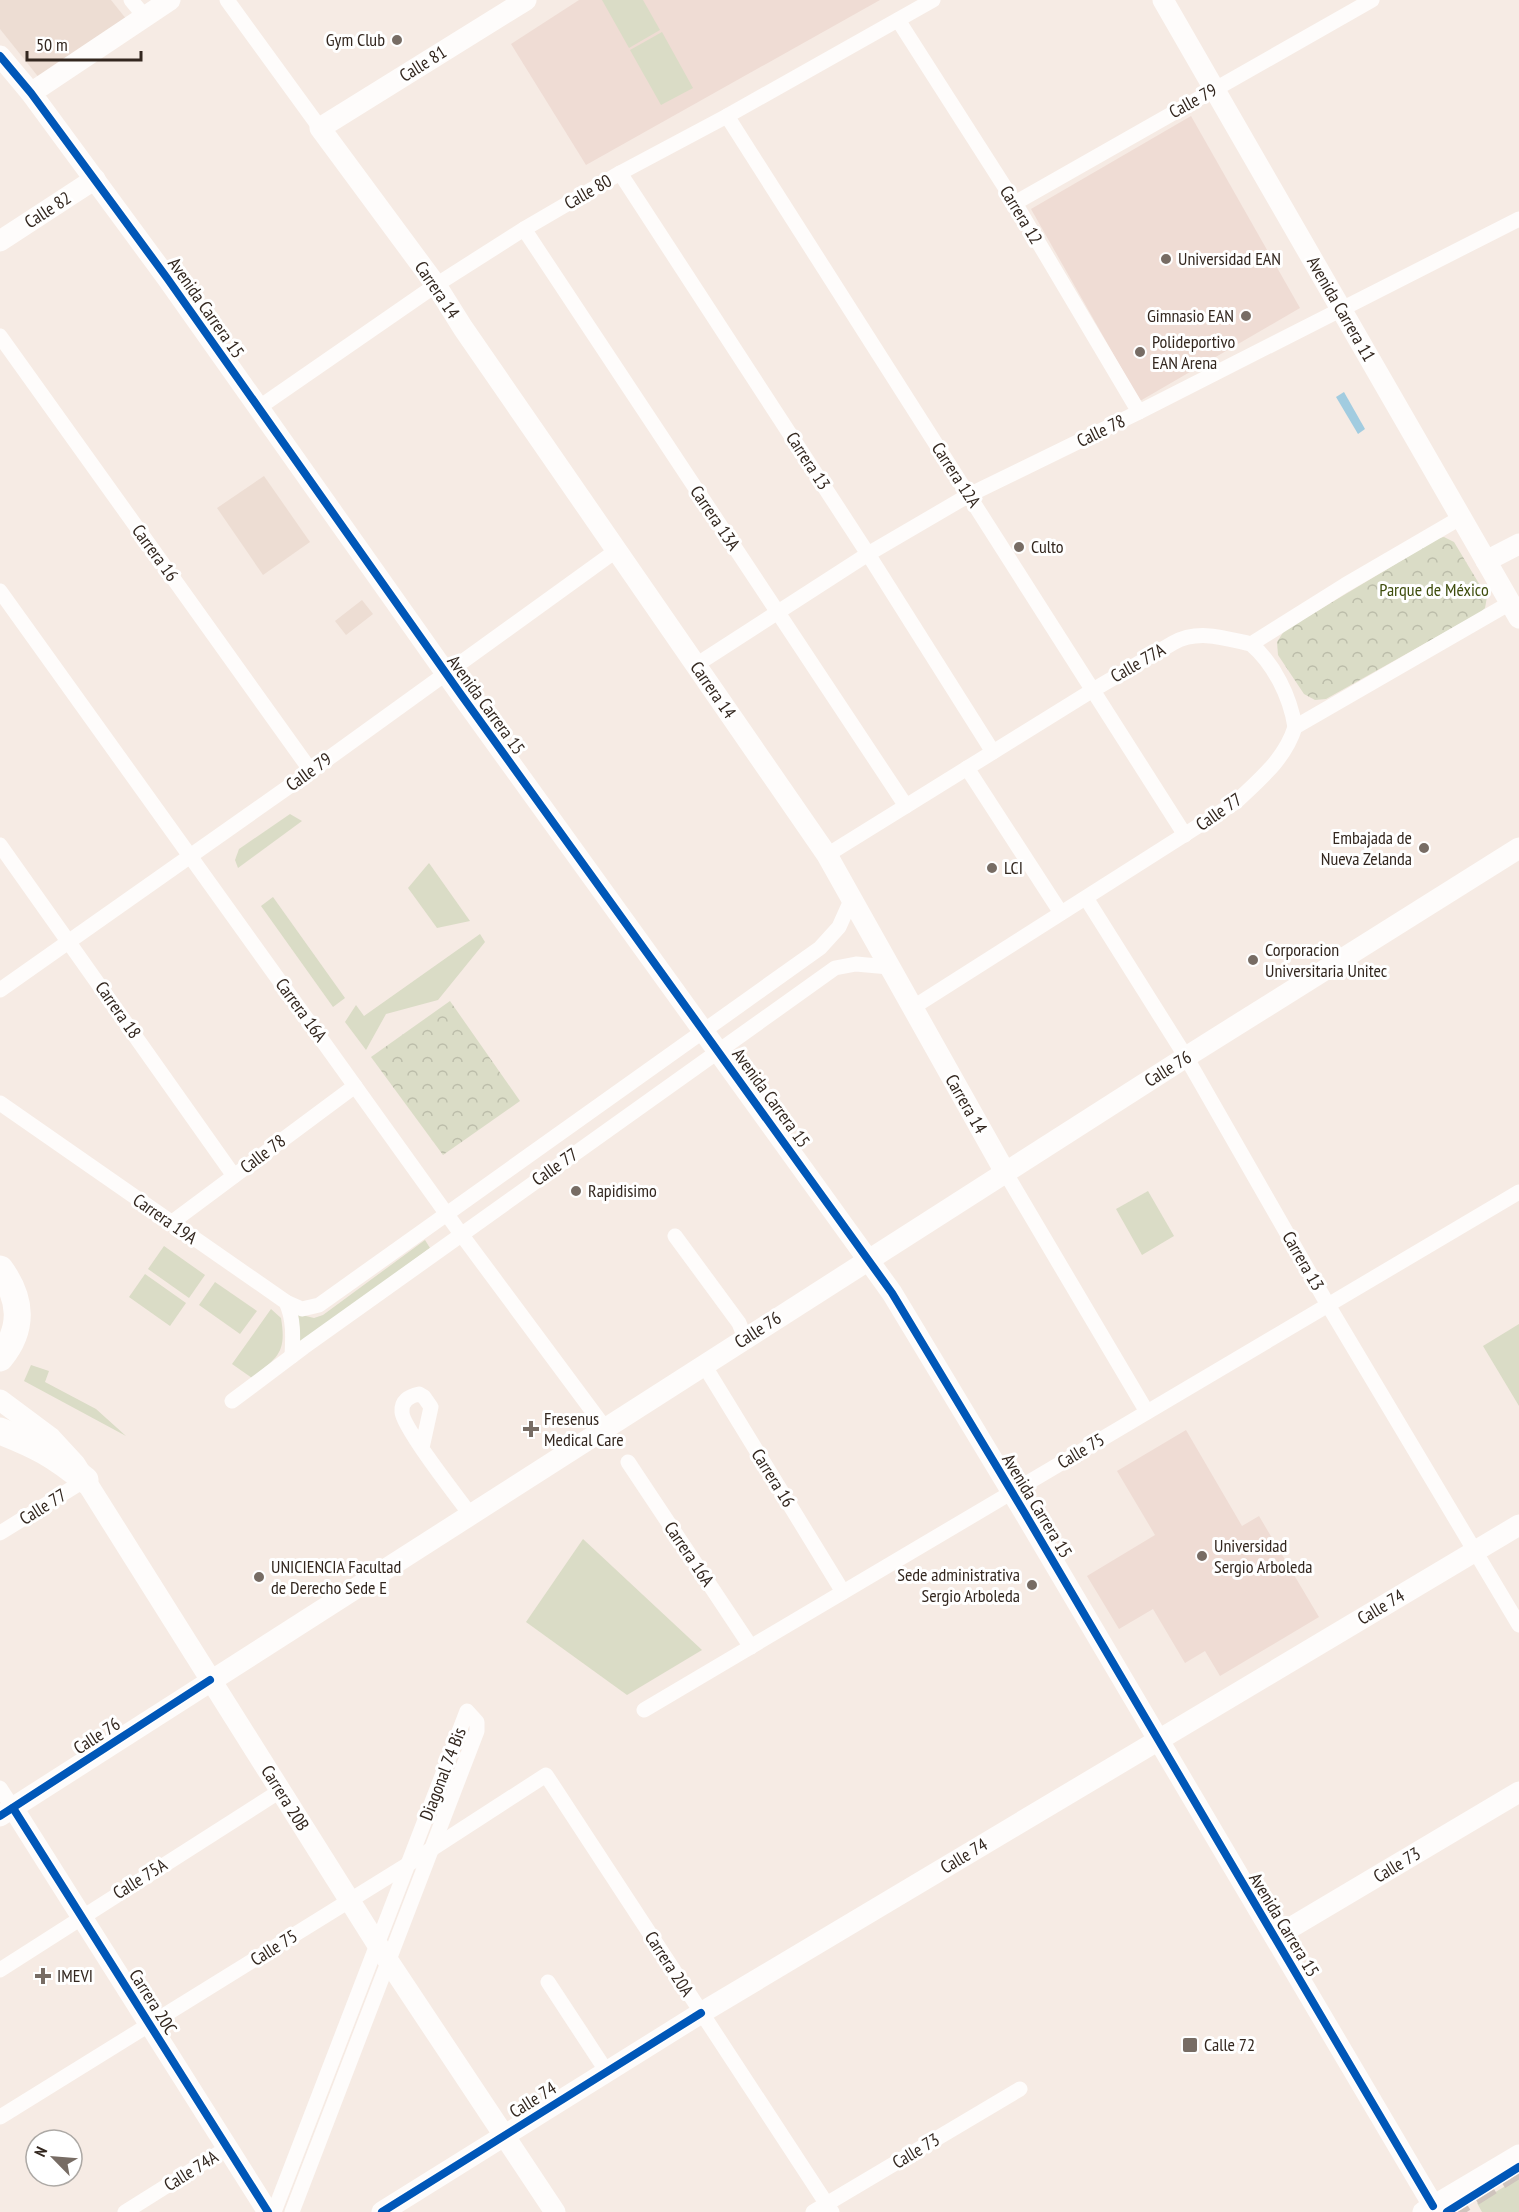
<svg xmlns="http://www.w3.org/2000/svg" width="1519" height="2212" viewBox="0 0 1519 2212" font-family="'PT Sans Narrow',sans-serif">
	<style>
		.commercial { fill: #edddd3 }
		.education { fill: #efdcd4 }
		.green { fill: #dadcc6 }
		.park { fill: url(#park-crowns) }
		.water { fill: #a2cce0 }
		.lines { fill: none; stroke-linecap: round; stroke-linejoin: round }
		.secondary-tunnel { stroke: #cfc4bd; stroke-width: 21; stroke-dasharray: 21 10; stroke-linecap: butt }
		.street { stroke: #fefcfb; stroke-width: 15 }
		.secondary { stroke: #fefcfb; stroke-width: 21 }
		.highway { stroke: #fefcfb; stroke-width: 27 }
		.cycleway-casing { stroke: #fff; stroke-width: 11 }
		.cycleway { stroke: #0057b8; stroke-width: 8 }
		.poi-dot { fill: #776c64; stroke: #fff; stroke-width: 2 }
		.labels { text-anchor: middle; stroke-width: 6; stroke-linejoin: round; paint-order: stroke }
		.poi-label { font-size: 18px; fill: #33271f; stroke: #fff; text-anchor: start }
		.street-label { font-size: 18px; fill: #33271f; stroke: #fff }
		.park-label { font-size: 18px; fill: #3e4d0c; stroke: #fff }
	</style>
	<defs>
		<pattern id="park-crowns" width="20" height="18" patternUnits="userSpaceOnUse" patternTransform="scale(1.5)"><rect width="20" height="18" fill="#dadcc6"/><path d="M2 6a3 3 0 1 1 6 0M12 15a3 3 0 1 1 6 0" fill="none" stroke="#bcbdaa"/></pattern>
	</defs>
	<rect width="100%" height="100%" fill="#f6ebe4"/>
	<g class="commercial">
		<polygon points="0,0 111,0 127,20 44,84 0,29"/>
		<polygon points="264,476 310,542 263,575 217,508"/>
		<polygon points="362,600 373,614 346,635 335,621"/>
	</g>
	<g class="education">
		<polygon points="579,0 880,0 586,165 511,44"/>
		<polygon points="1191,116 1300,308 1140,401 1031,209"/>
		<polygon points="1186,1430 1242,1526 1259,1516 1319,1617 1220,1676 1205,1651 1185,1663 1153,1609 1119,1629 1087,1576 1155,1535 1117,1471"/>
	</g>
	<g class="green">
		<polygon points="602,0 643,0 660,30 629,48"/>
		<polygon points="662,32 693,88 661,105 630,50"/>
		<polygon points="290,814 302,821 238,868 235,860 239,849"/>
		<polygon points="429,863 470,921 437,928 408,888"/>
		<polygon points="273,897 345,998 333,1007 261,906"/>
		<polygon points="480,934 485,942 438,1000 386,1014 366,1050 345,1022 356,1005 364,1016"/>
		<polygon points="1148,1191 1174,1236 1142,1255 1116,1209"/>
		<polygon points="425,1240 430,1248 300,1343 298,1314 314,1318 323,1315"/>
		<polygon points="164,1246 205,1275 189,1298 148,1269"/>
		<polygon points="145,1274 186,1303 170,1326 129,1297"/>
		<polygon points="215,1282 257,1311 240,1334 199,1305"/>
		<path d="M 271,1309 L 281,1318 C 287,1354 277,1357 252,1378 L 232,1364 Z"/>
		<polygon points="1519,1324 1519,1406 1483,1346"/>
		<polygon points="31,1365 49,1371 45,1382 96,1409 126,1436 24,1381"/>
		<polygon points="583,1539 702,1650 627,1695 526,1622"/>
		<polygon points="1519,2178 1519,2212 1482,2212 1477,2203"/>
	</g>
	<g class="park">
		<polygon points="1444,537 1454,542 1487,597 1485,608 1481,612 1326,699 1315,700 1304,694 1278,655 1277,642 1284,631 1439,538"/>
		<polygon points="450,1001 520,1101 443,1155 371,1057"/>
	</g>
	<polygon class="water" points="1344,392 1365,429 1358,434 1336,397"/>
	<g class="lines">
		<polyline class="secondary-tunnel" points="1447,2212 1519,2167"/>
		<g class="street">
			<polyline points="131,0 145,17"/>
			<polyline points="227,0 320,128"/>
			<polyline points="898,20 1015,203 1139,412"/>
			<polyline points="727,116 1185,835"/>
			<polyline points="620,173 868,554 993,752"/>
			<polyline points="1015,203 1372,0"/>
			<polyline points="524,229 906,806"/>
			<polyline points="0,336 311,771"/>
			<polyline points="258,408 436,285 524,229 620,173 727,116 933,0"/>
			<polyline points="0,591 461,1234 605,1428"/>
			<path d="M 1251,644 C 1274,664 1290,696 1295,727"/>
			<polyline points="696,665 868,554 969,495 1139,412 1519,219"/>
			<polyline points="967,768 1061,913"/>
			<polyline points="0,845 234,1176"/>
			<path d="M 827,855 L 1093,690 L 1173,643 C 1198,629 1224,638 1251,644 L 1345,585 L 1460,518"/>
			<polyline points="1086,898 1186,1057 1328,1305 1519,1625"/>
			<polyline points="0,990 311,771 617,550"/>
			<path d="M 912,1008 L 1236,802 C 1260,779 1285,759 1295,727 L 1510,603"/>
			<path d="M 0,1103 L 286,1302 C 294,1319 293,1337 292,1356"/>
			<polyline points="1005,1172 1147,1412"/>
			<polyline points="171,1223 355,1086"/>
			<polyline points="675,1236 739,1323 745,1338"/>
			<polyline points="286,1302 302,1309 319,1305 820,948 839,927 852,898"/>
			<polyline points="704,1365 843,1592"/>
			<polyline points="232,1401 304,1347 835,968 856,964 889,967"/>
			<path d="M 422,1448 L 431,1407 L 424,1397 L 419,1394 C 409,1396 401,1401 402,1412 C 402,1426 458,1498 470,1514"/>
			<polyline points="628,1462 751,1647"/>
			<polyline points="0,1533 85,1480"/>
			<polyline points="644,1710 1519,1192"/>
			<polyline points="0,1788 13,1808"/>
			<polyline points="0,1970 280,1791"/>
			<polyline points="548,1982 607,2072"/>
			<polyline points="0,2117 407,1865 546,1775 832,2212"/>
			<polyline points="125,2212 227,2148"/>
			<polyline points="274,2212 467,1711 477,1722 477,1731 292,2212"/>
			<polyline points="813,2212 1020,2089"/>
		</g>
		<g class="secondary">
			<polyline points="526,0 320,128 436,285 463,328 827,855 1005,1172"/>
			<polyline points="1163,0 1519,618"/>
			<polyline points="0,56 31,93 167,278 462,696 892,1293 1024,1512 1437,2212"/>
			<polyline points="31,93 170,0"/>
			<polyline points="0,241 95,179"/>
			<polyline points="1486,561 1519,544"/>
			<polyline points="0,1400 51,1438 75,1464 377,1944 555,2212"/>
			<polyline points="13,1808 268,2212"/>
			<polyline points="0,1816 1186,1057 1519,848"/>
			<polyline points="1275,1937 1519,1792"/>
			<polyline points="382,2212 701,2013 1519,1525"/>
			<polyline points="1423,2212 1519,2155"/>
		</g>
		<g class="highway">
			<path d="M 0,1269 C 22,1299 24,1329 0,1358"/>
			<path d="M 0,1431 C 36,1445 55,1455 85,1480"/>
		</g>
		<defs>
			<g id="cycleway">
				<polyline points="0,56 31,93 167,278 462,696 892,1293 1024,1512 1433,2206"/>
				<polyline points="13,1808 268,2212"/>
				<polyline points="0,1816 210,1680"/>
				<polyline points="382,2212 701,2013"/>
				<polyline points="1447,2212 1519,2167"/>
			</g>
		</defs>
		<use href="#cycleway" class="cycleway-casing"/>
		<use href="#cycleway" class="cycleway"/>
	</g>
	<g class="poi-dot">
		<circle cx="397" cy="40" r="6"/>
		<circle cx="1166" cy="259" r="6"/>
		<circle cx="1246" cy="316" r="6"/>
		<circle cx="1140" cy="352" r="6"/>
		<circle cx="1019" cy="547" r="6"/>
		<circle cx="1424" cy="848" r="6"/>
		<circle cx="992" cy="868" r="6"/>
		<circle cx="1253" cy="960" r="6"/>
		<circle cx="576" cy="1191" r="6"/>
		<path d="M528 1420h6v6h6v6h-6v6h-6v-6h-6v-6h6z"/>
		<circle cx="1202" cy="1556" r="6"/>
		<circle cx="259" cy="1577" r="6"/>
		<circle cx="1032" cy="1585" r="6"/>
		<path d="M40 1967h6v6h6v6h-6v6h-6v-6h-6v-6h6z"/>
		<rect x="1182" y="2037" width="16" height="16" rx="3"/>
	</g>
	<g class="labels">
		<g class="poi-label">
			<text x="385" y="46" text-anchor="end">Gym Club</text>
			<text x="1178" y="265">Universidad EAN</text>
			<text x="1234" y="322" text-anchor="end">Gimnasio EAN</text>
			<text x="1152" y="348">Polideportivo<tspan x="1152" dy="21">EAN Arena</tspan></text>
			<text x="1031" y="553">Culto</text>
			<text x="1412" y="844" text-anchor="end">Embajada de<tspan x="1412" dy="21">Nueva Zelanda</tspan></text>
			<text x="1004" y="874">LCI</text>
			<text x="1265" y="956">Corporacion<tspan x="1265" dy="21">Universitaria Unitec</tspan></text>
			<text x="588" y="1197">Rapidisimo</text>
			<text x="544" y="1425">Fresenus<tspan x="544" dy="21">Medical Care</tspan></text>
			<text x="1214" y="1552">Universidad<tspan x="1214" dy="21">Sergio Arboleda</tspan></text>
			<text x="271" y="1573">UNICIENCIA Facultad<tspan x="271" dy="21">de Derecho Sede E</tspan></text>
			<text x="1020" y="1581" text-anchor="end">Sede administrativa<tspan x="1020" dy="21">Sergio Arboleda</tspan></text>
			<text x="57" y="1982">IMEVI</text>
			<text x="1204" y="2051">Calle 72</text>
		</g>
		<g class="street-label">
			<text transform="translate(423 64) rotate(-32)" y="6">Calle 81</text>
			<text transform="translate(1193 101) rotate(-29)" y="6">Calle 79</text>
			<text transform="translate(588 192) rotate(-30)" y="6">Calle 80</text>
			<text transform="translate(48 210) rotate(-33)" y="6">Calle 82</text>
			<text transform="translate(1021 215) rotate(59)" y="6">Carrera 12</text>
			<text transform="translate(437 290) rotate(56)" y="6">Carrera 14</text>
			<text transform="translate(206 308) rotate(55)" y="6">Avenida Carrera 15</text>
			<text transform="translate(1341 309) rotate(60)" y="6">Avenida Carrera 11</text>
			<text transform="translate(1101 431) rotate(-26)" y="6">Calle 78</text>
			<text transform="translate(808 461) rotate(57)" y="6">Carrera 13</text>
			<text transform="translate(956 475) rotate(57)" y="6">Carrera 12A</text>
			<text transform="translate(715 518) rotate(56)" y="6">Carrera 13A</text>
			<text transform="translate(155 553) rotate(54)" y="6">Carrera 16</text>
			<text transform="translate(1138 663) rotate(-30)" y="6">Calle 77A</text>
			<text transform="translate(713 690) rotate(55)" y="6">Carrera 14</text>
			<text transform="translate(486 705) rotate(54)" y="6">Avenida Carrera 15</text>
			<text transform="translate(309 772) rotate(-36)" y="6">Calle 79</text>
			<text transform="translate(1219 812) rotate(-35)" y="6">Calle 77</text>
			<text transform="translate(118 1010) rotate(55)" y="6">Carrera 18</text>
			<text transform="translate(301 1010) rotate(54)" y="6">Carrera 16A</text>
			<text transform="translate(1168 1069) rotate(-32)" y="6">Calle 76</text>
			<text transform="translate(771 1098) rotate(54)" y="6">Avenida Carrera 15</text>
			<text transform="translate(966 1104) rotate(60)" y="6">Carrera 14</text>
			<text transform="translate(263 1154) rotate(-37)" y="6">Calle 78</text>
			<text transform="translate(555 1167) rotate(-35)" y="6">Calle 77</text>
			<text transform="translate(165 1219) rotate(35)" y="6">Carrera 19A</text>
			<text transform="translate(1303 1261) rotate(60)" y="6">Carrera 13</text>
			<text transform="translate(758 1330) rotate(-33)" y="6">Calle 76</text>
			<text transform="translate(1081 1451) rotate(-31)" y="6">Calle 75</text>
			<text transform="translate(773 1478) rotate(58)" y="6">Carrera 16</text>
			<text transform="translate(1037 1506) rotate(59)" y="6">Avenida Carrera 15</text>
			<text transform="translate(43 1507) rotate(-32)" y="6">Calle 77</text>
			<text transform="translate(689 1554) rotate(56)" y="6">Carrera 16A</text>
			<text transform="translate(1381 1607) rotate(-31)" y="6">Calle 74</text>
			<text transform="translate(97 1736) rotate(-33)" y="6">Calle 76</text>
			<text transform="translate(443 1774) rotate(-69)" y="6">Diagonal 74 Bis</text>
			<text transform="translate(285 1798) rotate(58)" y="6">Carrera 20B</text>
			<text transform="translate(964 1856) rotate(-31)" y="6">Calle 74</text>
			<text transform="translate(1397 1865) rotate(-31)" y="6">Calle 73</text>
			<text transform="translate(140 1879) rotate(-32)" y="6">Calle 75A</text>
			<text transform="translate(1284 1925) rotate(59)" y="6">Avenida Carrera 15</text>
			<text transform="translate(274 1948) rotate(-32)" y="6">Calle 75</text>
			<text transform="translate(669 1964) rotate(57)" y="6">Carrera 20A</text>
			<text transform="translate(153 2002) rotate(58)" y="6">Carrera 20C</text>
			<text transform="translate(533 2100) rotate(-32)" y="6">Calle 74</text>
			<text transform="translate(916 2151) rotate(-31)" y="6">Calle 73</text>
			<text transform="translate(191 2171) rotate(-32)" y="6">Calle 74A</text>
		</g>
		<g class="park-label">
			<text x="1434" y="596">Parque de México</text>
		</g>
	</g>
	<g transform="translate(54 2158) rotate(295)"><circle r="28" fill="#ffffff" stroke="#ada9a5" stroke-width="1.5"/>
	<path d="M0-4.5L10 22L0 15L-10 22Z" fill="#776c64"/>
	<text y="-9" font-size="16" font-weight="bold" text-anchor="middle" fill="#33271f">N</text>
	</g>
	<path d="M27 51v9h114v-9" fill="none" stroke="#33271f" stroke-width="3"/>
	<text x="36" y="51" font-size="18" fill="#33271f" stroke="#ffffff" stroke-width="4.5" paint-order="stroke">50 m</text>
</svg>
